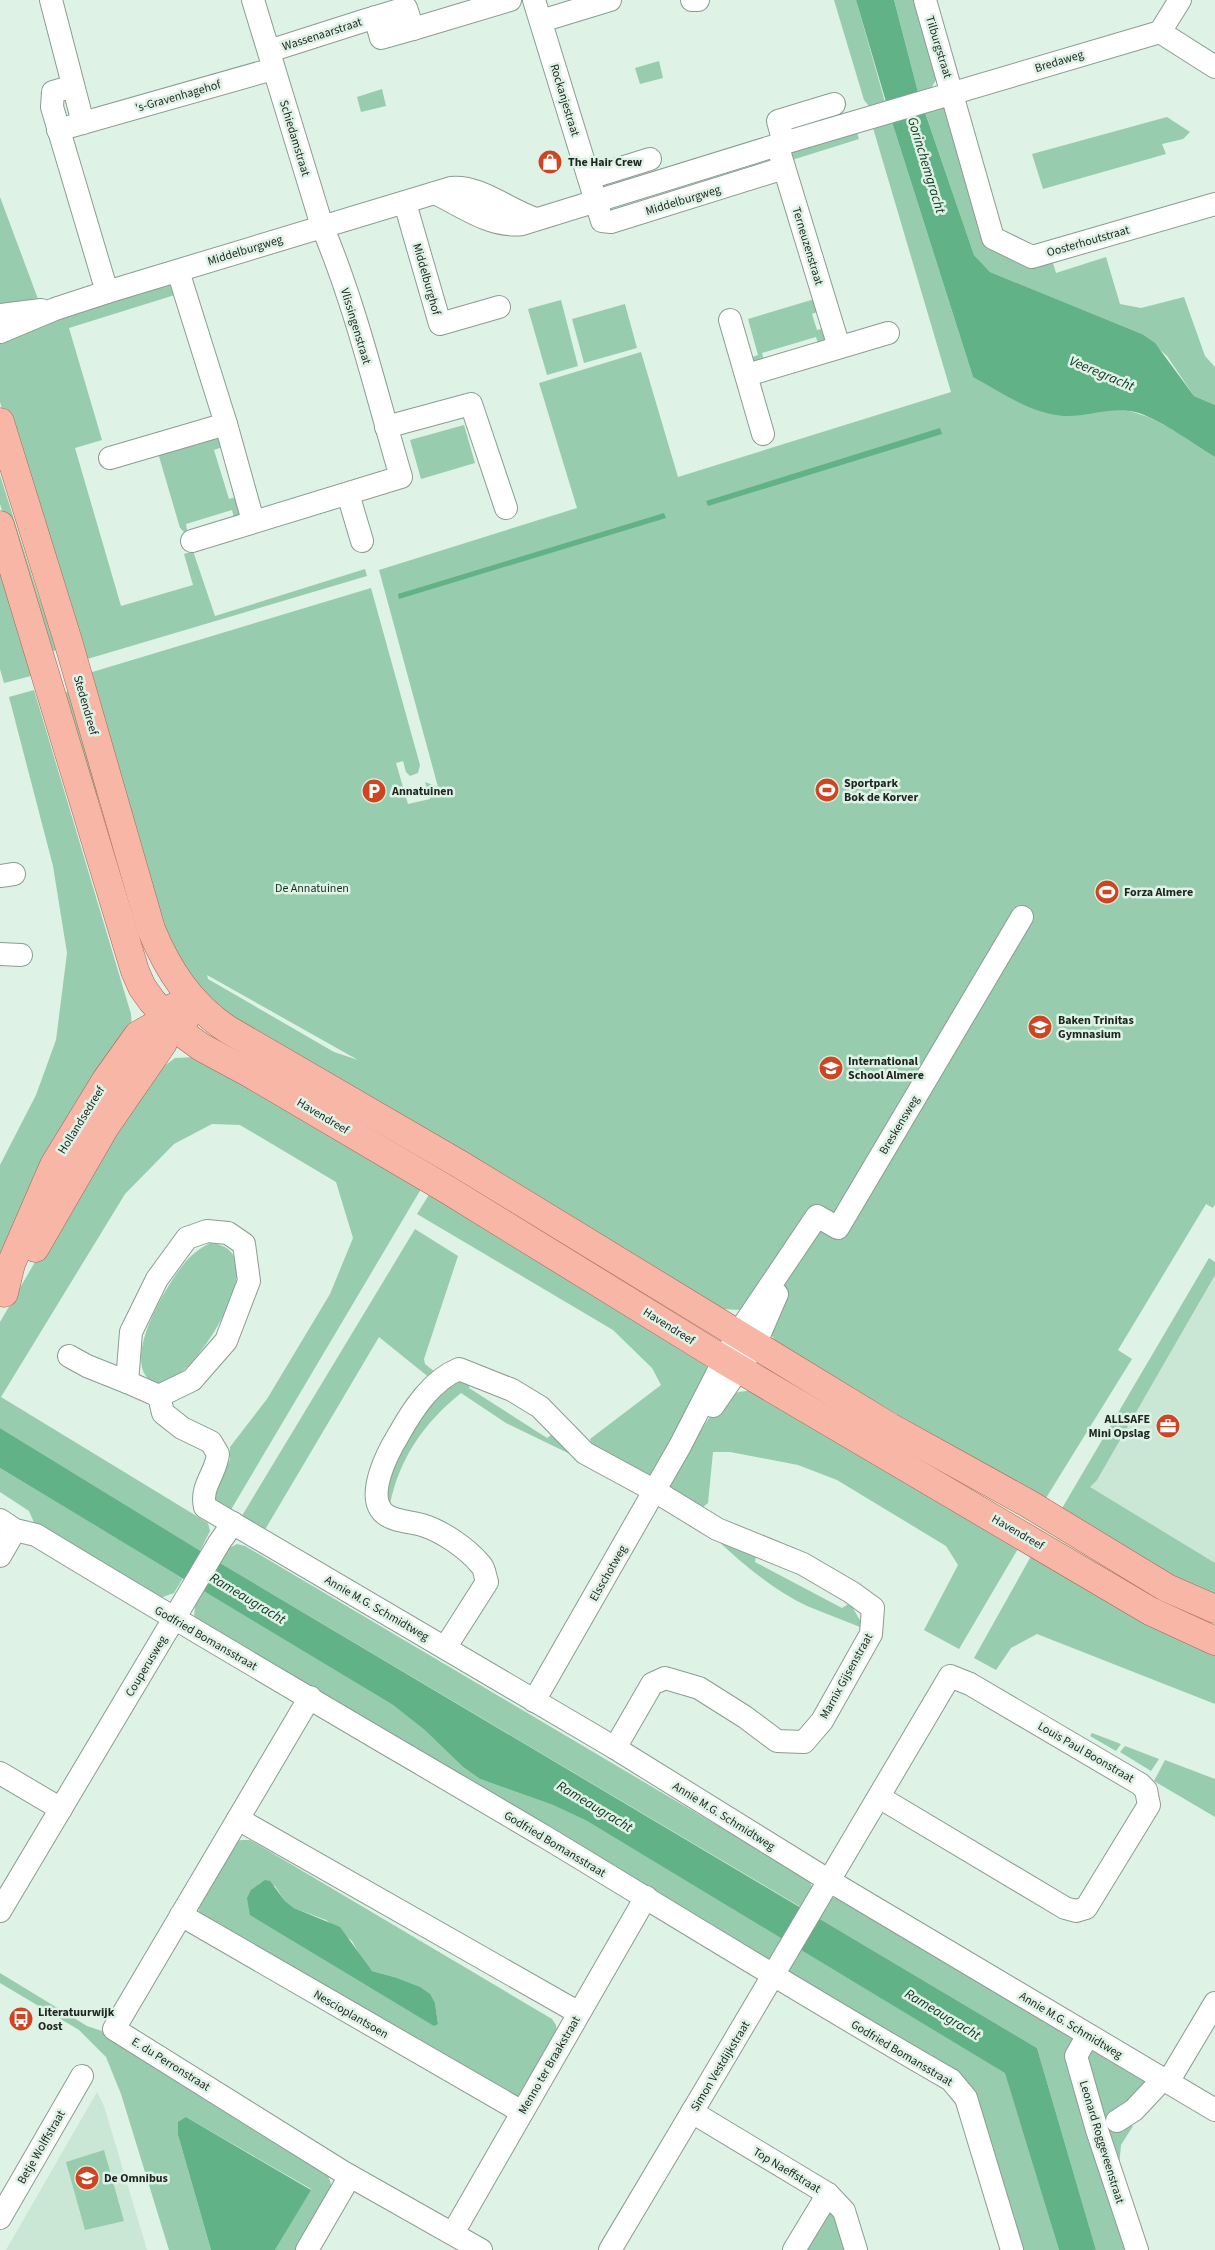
<svg xmlns="http://www.w3.org/2000/svg" width="1215" height="2250" viewBox="0 0 1215 2250" font-family="'Source Sans 3',sans-serif">
	<style>
		.built { fill: #cae6d5 }
		.green { fill: #98ccae; fill-rule: evenodd }
		.water { fill: #61b286 }
		.lines { fill: none; stroke-linecap: round; stroke-linejoin: round }
		.minor-casing { stroke: #8b9d92; stroke-width: 24 }
		.major-casing { stroke: #a96450; stroke-width: 29 }
		.minor { stroke: #fff; stroke-width: 22 }
		.major { stroke: #f8b6a6; stroke-width: 28 }
		.labels { text-anchor: middle; stroke-width: 5; stroke-linejoin: round; paint-order: stroke }
		.street-label { font-size: 12px; fill: #1e2521; stroke: #def2e5 }
		.poi-label { font-size: 12px; font-weight: bold; fill: #1e2521; stroke: #def2e5; text-anchor: start }
		.park-label { font-size: 12px; fill: #0f3321; stroke: #def2e5 }
		.water-label { font-size: 14px; font-style: italic; fill: #103422; stroke: #def2e5 }
	</style>
	<rect width="100%" height="100%" fill="#def2e5"/>
	<g class="built">
		<polygon points="1215,1261 1215,1578 1072,1505"/>
		<polygon points="97,2092 104,2106 147,2250 6,2250"/>
	</g>
	<g class="green">
		<polygon points="834,0 856,0 885,102 869,106 864,100"/>
		<polygon points="894,0 920,0 939,75 931,88 918,92"/>
		<polygon points="659,61 663,78 640,84 635,68"/>
		<polygon points="382,89 386,106 361,112 357,97"/>
		<polygon points="939,108 945,108 986,227 1052,260 1056,273 1106,257 1120,304 1141,308 1184,297 1205,356 1215,367 1215,405 1194,396 1167,356 1142,334 990,272 974,255 925,112"/>
		<polygon points="1167,117 1190,132 1183,139 1162,144 1166,154 1043,189 1032,154"/>
		<path d="M 892,122 L 973,377 L 1108,410 C 1146,406 1184,438 1215,457 L 1215,1204 L 1213,1208 L 1206,1204 L 1118,1350 L 1132,1359 L 1046,1498 L 778,1347 L 771,1334 L 741,1310 L 723,1309 L 221,1018 L 157,926 L 89,673 L 371,588 L 420,765 L 418,773 L 410,776 L 406,772 L 403,761 L 396,763 L 408,804 L 430,799 L 425,782 L 438,787 L 379,570 L 577,508 L 539,383 L 641,352 L 678,477 L 951,392 L 873,128 ZM 207,975 L 358,1060 L 334,1052 L 208,979 Z"/>
		<polygon points="854,124 859,139 792,160 791,147"/>
		<polygon points="0,197 38,299 0,306"/>
		<polygon points="173,279 178,294 69,328 102,440 75,448 121,606 193,585 184,554 193,551 215,616 365,569 367,576 84,660 66,620 0,402 0,343 4,337"/>
		<polygon points="818,298 822,310 812,314 817,330 827,328 828,341 819,347 816,337 762,353 765,364 758,366 747,359 758,355 748,319"/>
		<polygon points="561,300 578,366 547,375 528,309"/>
		<polygon points="625,304 637,348 584,363 572,319"/>
		<polygon points="464,425 475,463 421,479 410,440"/>
		<polygon points="219,434 225,446 214,450 229,499 240,496 246,508 235,522 232,510 186,524 188,536 180,528 158,453"/>
		<polygon points="0,475 38,595 59,650 45,652 0,504"/>
		<polygon points="0,564 31,676 4,683 0,669"/>
		<polygon points="34,690 131,1014 132,1028 0,1282 0,1165 36,1095 56,1040 67,953 53,866 9,697"/>
		<polygon points="74,690 117,845 64,714 58,695"/>
		<polygon points="197,1057 421,1189 229,1513 213,1503 211,1491 230,1460 230,1447 267,1399 330,1294 353,1238 336,1182 240,1125 212,1124 174,1144 125,1194 1,1397 208,1523 210,1531 200,1551 0,1428 0,1322 80,1185 160,1069 175,1058"/>
		<polygon points="430,1193 706,1359 707,1371 651,1479 595,1452 590,1439 661,1385 652,1368 613,1330 417,1214"/>
		<polygon points="415,1229 458,1256 424,1359 425,1364 435,1372 431,1379 379,1337 263,1533 240,1519"/>
		<path d="M 210,1243 C 276,1249 204,1358 177,1376 C 169,1382 159,1387 150,1380 C 121,1358 170,1278 189,1258 C 195,1252 202,1247 210,1243 Z"/>
		<polygon points="1209,1258 1215,1262 1215,1275 1097,1480 1090,1487 1215,1563 1215,1600 1061,1510"/>
		<path d="M 454,1380 L 471,1380 L 469,1388 L 547,1438 L 557,1431 L 572,1455 L 506,1423 L 461,1393 C 424,1423 400,1457 390,1504 L 382,1501 L 393,1453 L 417,1413 Z"/>
		<polygon points="759,1389 1022,1542 959,1649 924,1630 958,1565 946,1546 837,1480 798,1465 730,1452 713,1452 708,1503 697,1512 669,1487 696,1436 724,1398 739,1392"/>
		<polygon points="0,1468 183,1578 174,1593 160,1598 36,1527 29,1511 0,1492"/>
		<path d="M 716,1539 L 757,1551 L 755,1562 L 842,1608 L 850,1603 L 865,1629 C 846,1621 826,1614 807,1606 C 773,1590 744,1565 716,1539 Z"/>
		<polygon points="237,1544 245,1546 808,1879 813,1888 804,1909 220,1563 227,1549"/>
		<polygon points="1035,1549 1215,1650 1215,1704 1037,1634 1011,1648 996,1670 974,1658"/>
		<polygon points="203,1590 393,1705 425,1729 463,1767 480,1779 553,1805 587,1821 786,1940 771,1960 767,1960 194,1618 195,1605"/>
		<polygon points="1092,1733 1121,1744 1116,1751 1090,1736"/>
		<polygon points="1125,1746 1159,1759 1151,1771 1120,1752"/>
		<polygon points="1165,1760 1215,1779 1215,1817 1154,1781"/>
		<path d="M 242,1840 L 250,1840 L 552,2019 L 556,2025 L 557,2032 L 523,2094 L 517,2097 L 200,1913 L 197,1907 L 236,1841 ZM 259,1883 L 275,1886 L 285,1901 L 294,1908 L 326,1920 L 352,1941 L 363,1961 L 372,1971 L 394,1977 L 435,2003 L 438,2024 Z"/>
		<polygon points="836,1897 1072,2032 1128,2250 1096,2250 1037,2048 816,1917 831,1898"/>
		<polygon points="798,1948 1006,2073 1059,2250 1017,2250 973,2104 791,1979 787,1967"/>
		<polygon points="0,1973 87,2026 108,2033 328,2175 332,2187 298,2250 275,2250 311,2189 186,2117 178,2135 211,2250 169,2250 121,2094 106,2057 79,2030 0,1983"/>
		<polygon points="1091,2047 1155,2082 1107,2123 1109,2129 1121,2123 1133,2126 1121,2145 1119,2167 1085,2050"/>
		<polygon points="104,2150 124,2221 85,2230 66,2162"/>
		<polygon points="828,2209 839,2218 849,2250 803,2250"/>
	</g>
	<g class="water">
		<path d="M 856,0 L 894,0 L 918,92 L 974,255 L 990,272 L 1142,334 L 1155,343 L 1194,396 L 1215,405 L 1215,457 C 1192,443 1164,422 1139,413 C 1113,405 1089,417 1064,416 C 1031,414 1001,392 973,377 L 892,122 Z"/>
		<polygon points="940,428 942,434 708,506 706,501"/>
		<polygon points="664,513 666,518 399,599 398,594"/>
		<polygon points="0,1428 220,1563 1037,2048 1096,2250 1059,2250 1005,2073 587,1821 553,1805 480,1779 463,1767 425,1730 393,1705 0,1468"/>
		<polygon points="265,1880 270,1881 285,1901 294,1908 340,1927 372,1971 394,1977 420,1987 430,1994 435,2003 438,2024 434,2026 250,1915 247,1898 251,1890"/>
		<polygon points="186,2117 311,2190 275,2250 211,2250 178,2135 178,2122"/>
	</g>
	<g class="lines">
		<defs>
			<g id="minor">
				<polyline points="51,0 83,123"/>
				<polyline points="534,0 602,221 611,222 784,168"/>
				<polyline points="692,0 698,0"/>
				<polyline points="925,0 993,238 1032,257 1215,204"/>
				<polyline points="541,21 610,0"/>
				<polyline points="413,29 510,0"/>
				<polyline points="1160,32 1215,67"/>
				<polyline points="269,51 363,21 406,8 413,29 381,38 375,17"/>
				<polyline points="73,86 53,92 52,107 107,292"/>
				<polyline points="58,130 273,69"/>
				<polyline points="784,143 778,121 834,104"/>
				<polyline points="780,154 839,347"/>
				<polyline points="589,178 650,159"/>
				<path d="M 435,193 C 462,206 491,228 522,224 L 784,143 L 1160,32 L 1180,0"/>
				<polyline points="405,203 440,324 499,307"/>
				<polyline points="178,271 226,424 253,521"/>
				<polyline points="0,315 41,310"/>
				<polyline points="730,320 763,434"/>
				<path d="M 0,332 L 55,309 L 107,292 L 451,188 C 480,185 508,210 536,219"/>
				<polyline points="747,375 888,333"/>
				<polyline points="386,427 471,404 506,508"/>
				<polyline points="110,458 226,424"/>
				<polyline points="348,494 362,541"/>
				<path d="M 192,541 L 401,477 C 376,393 356,306 322,226 L 253,0"/>
				<polyline points="0,876 14,874"/>
				<polyline points="0,954 21,955"/>
				<polygon points="207,1231 228,1233 244,1244 249,1281 226,1341 192,1380 159,1396 127,1382 131,1332 157,1279 187,1238"/>
				<polyline points="69,1356 87,1366 127,1382"/>
				<path d="M 159,1396 L 163,1413 L 182,1428 L 211,1442 L 218,1454 C 216,1474 200,1486 205,1507 L 615,1748 L 828,1880 L 1215,2110"/>
				<polyline points="713,1406 755,1345 777,1294"/>
				<path d="M 0,1520 L 15,1530 L 36,1535 C 205,1638 376,1737 547,1838 C 681,1919 815,2002 951,2080 L 966,2098 L 1012,2250"/>
				<polyline points="0,1556 15,1530"/>
				<path d="M 445,1648 L 487,1582 C 485,1577 485,1569 481,1565 C 467,1548 442,1531 422,1525 C 412,1522 393,1521 385,1514 C 364,1497 388,1452 399,1434 C 413,1409 432,1380 459,1369 L 512,1390 L 540,1407 L 585,1453 L 655,1491 L 717,1529 L 803,1564 L 851,1592 L 873,1608 L 871,1634 L 822,1721 L 804,1742 L 777,1741 L 745,1717 L 699,1688 L 665,1678 L 652,1684 L 615,1748"/>
				<polyline points="310,1697 114,2029 343,2172 481,2250"/>
				<polyline points="534,1701 680,1446 737,1335 817,1216 838,1228 1022,917"/>
				<polyline points="0,1773 61,1809"/>
				<polyline points="238,1819 579,2013"/>
				<polyline points="0,1911 219,1543 233,1523"/>
				<polyline points="181,1915 522,2112"/>
				<polyline points="1088,2035 1076,2056 1097,2130 1137,2250"/>
				<polyline points="1168,2082 1215,2003"/>
				<polyline points="692,2112 828,2194 844,2211 856,2250"/>
				<polyline points="1117,2121 1134,2110 1163,2079"/>
				<polyline points="0,2218 82,2076"/>
				<polyline points="453,2233 646,1897"/>
				<polyline points="307,2250 350,2176"/>
				<path d="M 610,2250 C 724,2059 837,1867 950,1676 L 970,1684 L 1140,1784 L 1146,1790 L 1149,1805 L 1086,1908 L 1076,1911 L 1065,1908 L 879,1797"/>
				<polyline points="794,2250 828,2194"/>
			</g>
			<g id="major">
				<path d="M 0,422 L 68,641 L 151,929 C 168,970 190,1004 227,1029 L 461,1165 L 890,1427 L 1029,1504 L 1167,1588 L 1215,1609"/>
				<polyline points="0,525 135,971 142,987 152,1001 179,1031 201,1047 251,1074 448,1190 724,1360 1150,1611 1215,1641"/>
				<polyline points="35,1248 105,1127 163,1043 174,1007"/>
				<polyline points="4,1293 11,1264 54,1165 106,1080 138,1035 161,1022 185,1019"/>
			</g>
		</defs>
		<use href="#minor" class="minor-casing"/>
		<use href="#major" class="major-casing"/>
		<use href="#minor" class="minor"/>
		<use href="#major" class="major"/>
	</g>
	<defs>
		<symbol id="shop-disc" viewBox="-11 -11 22 22"><circle r="9.5" fill="#cf4522" stroke="#def2e5"/><path d="M-5-2.5h2.3a2.7 3.5 0 0 1 5.4 0H5L5.5 6h-11ZM-1.5-2.5h3a1.5 2.3 0 0 0-3 0Z" fill="#fff"/></symbol>
		<symbol id="stadium-disc" viewBox="-11 -11 22 22"><circle r="9.5" fill="#cf4522" stroke="#def2e5"/><path d="M0-5a6.5 5 0 1 0 0 10a6.5 5 0 1 0 0-10ZM-3.5-1.8h7v3.6h-7Z" fill="#fff"/></symbol>
		<symbol id="parking-disc" viewBox="-11 -11 22 22"><circle r="9.5" fill="#cf4522" stroke="#def2e5"/><path d="M-3.5-5.5H1a3.5 3.5 0 0 1 0 7H-1V5.5H-3.5ZM-1-3.4V-.6H.8a1.4 1.4 0 0 0 0-2.8Z" fill="#fff"/></symbol>
		<symbol id="school-disc" viewBox="-11 -11 22 22"><circle r="9.5" fill="#cf4522" stroke="#def2e5"/><path d="M0-5L7-2L0 1L-7-2ZM-4 1L0 2.5L4 1V4Q0 6-4 4Z" fill="#fff"/></symbol>
		<symbol id="office-disc" viewBox="-11 -11 22 22"><circle r="9.5" fill="#cf4522" stroke="#def2e5"/><path d="M-6-3h4V-5.5h4V-3h4V5H-6ZM-1-4.5V-3h2v-1.5ZM-6 0V1H6V0Z" fill="#fff"/></symbol>
		<symbol id="bus-disc" viewBox="-11 -11 22 22"><circle r="9.5" fill="#cf4522" stroke="#def2e5"/><path d="M-5-6H5V4H4V6H2V4H-2V6H-4V4H-5ZM-3.5-4V0h7V-4ZM-3.5 1.2v1.5H-2V1.2ZM2 1.2v1.5H3.5V1.2Z" fill="#fff"/></symbol>
	</defs>
	<g fill-rule="evenodd">
		<use href="#shop-disc" x="536" y="148" width="28" height="28"/>
		<use href="#stadium-disc" x="813" y="776" width="28" height="28"/>
		<use href="#parking-disc" x="360" y="777" width="28" height="28"/>
		<use href="#stadium-disc" x="1093" y="878" width="28" height="28"/>
		<use href="#school-disc" x="1026" y="1013" width="28" height="28"/>
		<use href="#school-disc" x="817" y="1054" width="28" height="28"/>
		<use href="#office-disc" x="1154" y="1412" width="28" height="28"/>
		<use href="#bus-disc" x="7" y="2005" width="28" height="28"/>
		<use href="#school-disc" x="73" y="2164" width="28" height="28"/>
	</g>
	<g class="labels">
		<g class="street-label">
			<text transform="translate(322 34) rotate(-18)" y="4">Wassenaarstraat</text>
			<text transform="translate(939 47) rotate(73)" y="4">Tilburgstraat</text>
			<text transform="translate(1059 61) rotate(-17)" y="4">Bredaweg</text>
			<text transform="translate(178 96) rotate(-16)" y="4">'s-Gravenhagehof</text>
			<text transform="translate(565 100) rotate(73)" y="4">Rockanjestraat</text>
			<text transform="translate(295 138) rotate(73)" y="4">Schiedamstraat</text>
			<text transform="translate(683 200) rotate(-17)" y="4">Middelburgweg</text>
			<text transform="translate(1088 241) rotate(-16)" y="4">Oosterhoutstraat</text>
			<text transform="translate(808 246) rotate(73)" y="4">Terneuzenstraat</text>
			<text transform="translate(245 250) rotate(-17)" y="4">Middelburgweg</text>
			<text transform="translate(427 279) rotate(74)" y="4">Middelburghof</text>
			<text transform="translate(356 326) rotate(73)" y="4">Vlissingenstraat</text>
			<text transform="translate(86 705) rotate(74)" y="4">Stedendreef</text>
			<text transform="translate(323 1116) rotate(31)" y="4">Havendreef</text>
			<text transform="translate(81 1120) rotate(-58)" y="4">Hollandsedreef</text>
			<text transform="translate(899 1125) rotate(-59)" y="4">Breskensweg</text>
			<text transform="translate(669 1326) rotate(32)" y="4">Havendreef</text>
			<text transform="translate(1018 1532) rotate(30)" y="4">Havendreef</text>
			<text transform="translate(608 1573) rotate(-60)" y="4">Elsschotweg</text>
			<text transform="translate(377 1608) rotate(30)" y="4">Annie M.G. Schmidtweg</text>
			<text transform="translate(206 1638) rotate(30)" y="4">Godfried Bomansstraat</text>
			<text transform="translate(146 1666) rotate(-59)" y="4">Couperusweg</text>
			<text transform="translate(846 1676) rotate(-61)" y="4">Marnix Gijsenstraat</text>
			<text transform="translate(1086 1752) rotate(30)" y="4">Louis Paul Boonstraat</text>
			<text transform="translate(724 1816) rotate(32)" y="4">Annie M.G. Schmidtweg</text>
			<text transform="translate(555 1844) rotate(31)" y="4">Godfried Bomansstraat</text>
			<text transform="translate(351 2014) rotate(30)" y="4">Nescioplantsoen</text>
			<text transform="translate(1071 2025) rotate(31)" y="4">Annie M.G. Schmidtweg</text>
			<text transform="translate(902 2053) rotate(31)" y="4">Godfried Bomansstraat</text>
			<text transform="translate(171 2064) rotate(32)" y="4">E. du Perronstraat</text>
			<text transform="translate(549 2065) rotate(-60)" y="4">Menno ter Braakstraat</text>
			<text transform="translate(720 2066) rotate(-59)" y="4">Simon Vestdijkstraat</text>
			<text transform="translate(1102 2142) rotate(73)" y="4">Leonard Roggeveenstraat</text>
			<text transform="translate(41 2147) rotate(-60)" y="4">Betje Wolffstraat</text>
			<text transform="translate(787 2170) rotate(31)" y="4">Top Naeffstraat</text>
		</g>
		<g class="poi-label">
			<text x="568" y="166">The Hair Crew</text>
			<text x="844" y="787">Sportpark<tspan x="844" dy="14">Bok de Korver</tspan></text>
			<text x="392" y="795">Annatuinen</text>
			<text x="1124" y="896">Forza Almere</text>
			<text x="1058" y="1024">Baken Trinitas<tspan x="1058" dy="14">Gymnasium</tspan></text>
			<text x="848" y="1065">International<tspan x="848" dy="14">School Almere</tspan></text>
			<text x="1150" y="1423" text-anchor="end">ALLSAFE<tspan x="1150" dy="14">Mini Opslag</tspan></text>
			<text x="38" y="2016">Literatuurwijk<tspan x="38" dy="14">Oost</tspan></text>
			<text x="104" y="2182">De Omnibus</text>
		</g>
		<g class="park-label">
			<text x="312" y="892">De Annatuinen</text>
		</g>
		<g class="water-label">
			<text transform="translate(927 165) rotate(73)" y="5">Gorinchemgracht</text>
			<text transform="translate(1102 373) rotate(23)" y="5">Veeregracht</text>
			<text transform="translate(248 1598) rotate(31)" y="5">Rameaugracht</text>
			<text transform="translate(595 1806) rotate(31)" y="5">Rameaugracht</text>
			<text transform="translate(943 2014) rotate(31)" y="5">Rameaugracht</text>
		</g>
	</g>
</svg>
